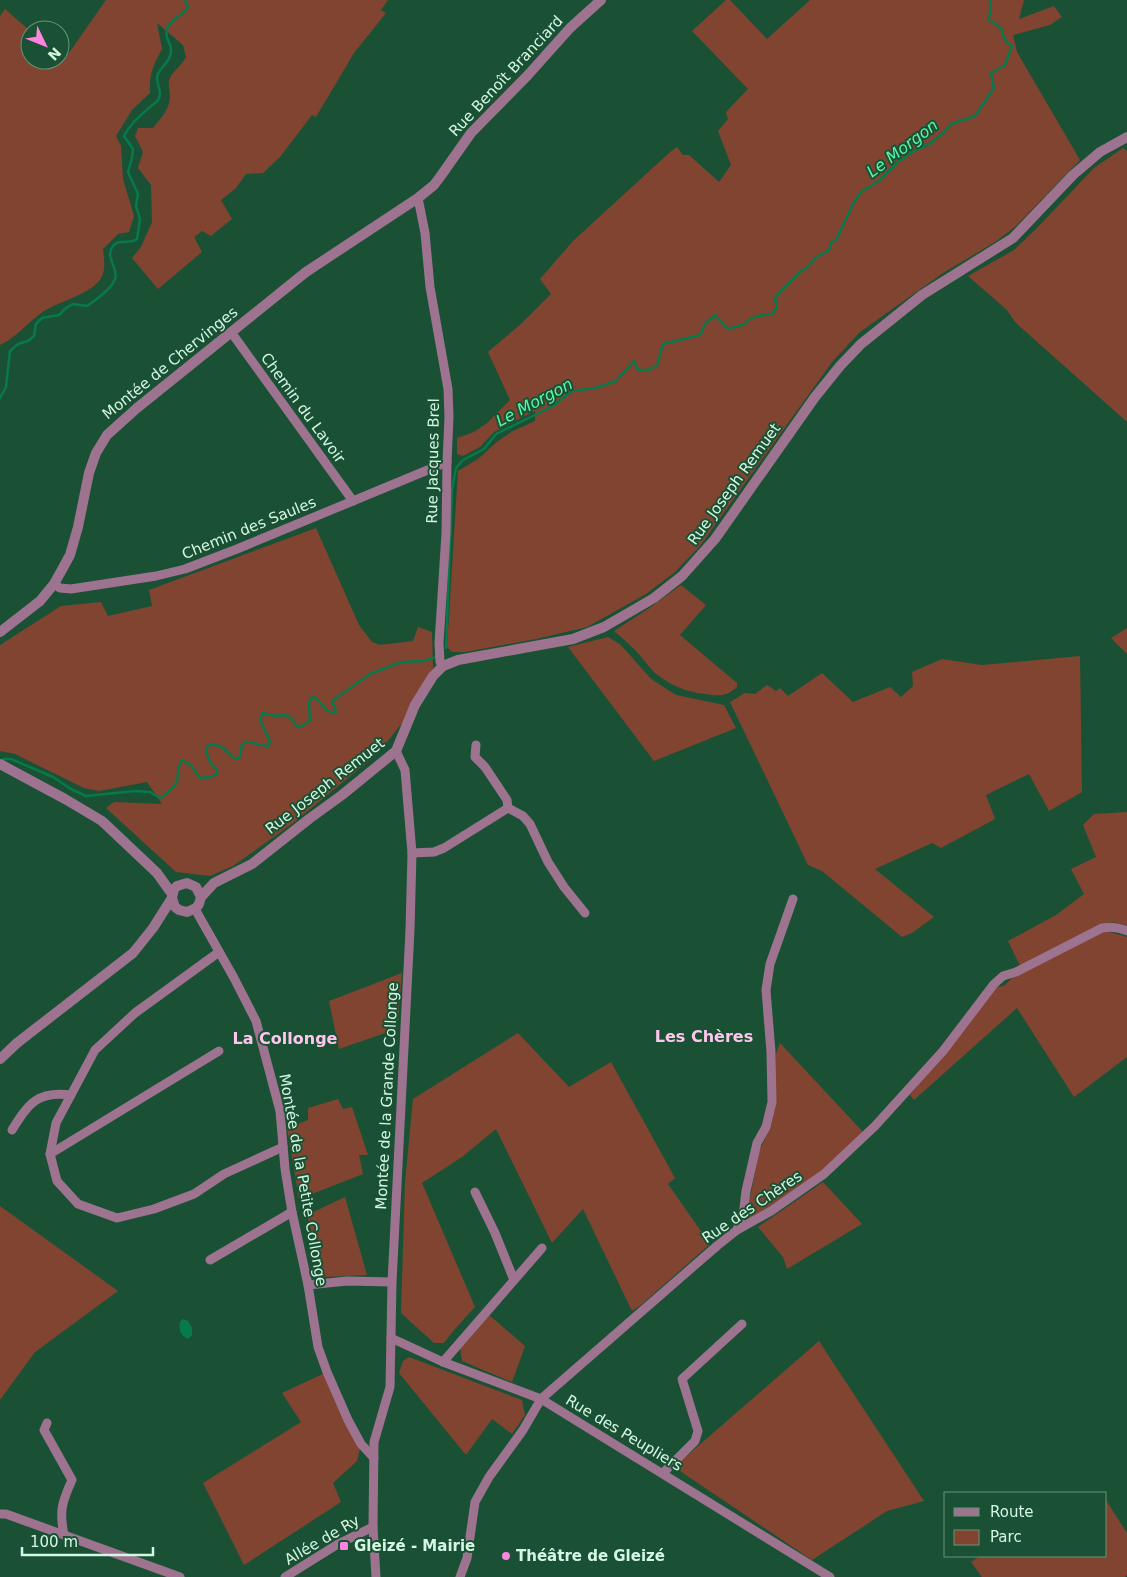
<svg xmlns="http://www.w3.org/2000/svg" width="1127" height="1577" viewBox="0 0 1127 1577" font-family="'DejaVu Sans',sans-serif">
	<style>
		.green { fill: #814431 }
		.water { fill: #07794a }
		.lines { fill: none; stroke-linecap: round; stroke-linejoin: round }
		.stream { stroke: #07794a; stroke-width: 2.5 }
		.minor { stroke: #9d7390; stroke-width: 9 }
		.tertiary { stroke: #9d7390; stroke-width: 10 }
		.poi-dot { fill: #fe85df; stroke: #1a5135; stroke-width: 2 }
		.labels { text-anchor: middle; stroke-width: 4; stroke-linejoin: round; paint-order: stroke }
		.street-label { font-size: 15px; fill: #d4f7e1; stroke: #1a5135 }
		.poi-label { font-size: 15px; font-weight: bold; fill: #d4f7e1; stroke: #1a5135; text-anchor: start }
		.water-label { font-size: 16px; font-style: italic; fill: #55f8a8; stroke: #1a5135 }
		.neighbourhood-label { font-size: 16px; font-weight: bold; fill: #ffc7ee; stroke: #1a5135 }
	</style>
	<rect width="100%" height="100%" fill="#1a5135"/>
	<g class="green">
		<path d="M 106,0 L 388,0 L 381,10 L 386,13 L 354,53 L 316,117 L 312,115 L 280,157 L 263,173 L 246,174 L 236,188 L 221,200 L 232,219 L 211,236 L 202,231 L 194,237 L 202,252 L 158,289 L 132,258 L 141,247 L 152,222 L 151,185 L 138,168 L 143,152 L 135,136 L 138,128 L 153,128 C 161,118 170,109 170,96 C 170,90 168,85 169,80 C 173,70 181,67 186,57 L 183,45 L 157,23 L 162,49 C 153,65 149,75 150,93 L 132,110 L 116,136 L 121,146 L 123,179 L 134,216 L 129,232 L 118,234 L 103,249 C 104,260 107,273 98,282 C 84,297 55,302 40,314 C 25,325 17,337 0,345 L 0,16 L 5,9 L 30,31 L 30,60 L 60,60 L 60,57 L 64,60 Z"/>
		<polygon points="726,0 730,0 767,39 810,0 1024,0 1019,19 1054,6 1062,17 1050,25 1013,35 1017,52 1080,160 1015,227 995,242 943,273 860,332 832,362 700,546 675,572 646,594 587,627 536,639 465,652 452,652 447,647 458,471 478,459 498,441 513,431 535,421 535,411 494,432 480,447 463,456 457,454 457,438 474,432 487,423 510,400 488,352 522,323 551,294 540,279 573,241 669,153 677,147 683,155 689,155 719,182 731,165 718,131 728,119 726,112 748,89 692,31"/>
		<polygon points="1123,148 1127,151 1127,422 1015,322 1007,310 968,276 1014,250 1035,230 1094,168"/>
		<polygon points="316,528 359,625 372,642 380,645 413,641 418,627 432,632 433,668 419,691 406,718 387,742 365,764 292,824 233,866 210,876 176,872 106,808 114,802 162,804 147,782 99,791 84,788 15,754 0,751 0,645 61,606 101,602 108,616 152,606 149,590"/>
		<path d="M 681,585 L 706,605 L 680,635 L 737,683 L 737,687 C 726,697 719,696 705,694 C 686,692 670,685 655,673 C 648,666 642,657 634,649 C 628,643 621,637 614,631 L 651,607 Z"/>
		<polygon points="1127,628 1127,654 1111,638"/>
		<polygon points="608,637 621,645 651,679 676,695 724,705 736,728 654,761 568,647"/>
		<polygon points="1080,656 1082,792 1049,811 1029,774 986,795 995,819 941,848 932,843 875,869 934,917 912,933 902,937 822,871 808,865 730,702 745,693 755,694 767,685 776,691 780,688 788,696 822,673 853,702 890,687 901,697 913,686 912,672 942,659 982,665"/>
		<path d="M 1127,812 L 1127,926 C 1119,922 1112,922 1103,923 L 1020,966 L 1008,941 L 1056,915 L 1084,894 L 1071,869 L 1096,857 L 1083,825 L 1094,814 Z"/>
		<polygon points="1103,930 1127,937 1127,1057 1074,1097 1017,1008 914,1100 910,1095 996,987 1004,986 1013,977"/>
		<polygon points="402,973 397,1029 339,1049 329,1001"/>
		<polygon points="518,1033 569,1087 611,1062 675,1178 668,1184 710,1244 641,1305 632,1311 583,1209 552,1243 496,1129 462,1157 422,1183 475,1307 454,1330 444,1343 434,1343 401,1313 405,1182 413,1099"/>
		<polygon points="780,1043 863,1132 823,1170 782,1198 748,1220 747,1213 759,1152 772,1123 775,1093 776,1054"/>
		<polygon points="338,1099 343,1109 352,1107 368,1155 359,1155 363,1174 299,1199 287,1128 308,1120 308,1108"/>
		<polygon points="823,1182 862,1224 787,1269 783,1257 758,1227"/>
		<polygon points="345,1197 367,1275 324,1277 307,1215"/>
		<polygon points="0,1206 118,1291 35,1352 0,1400"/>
		<polygon points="489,1315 525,1346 512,1382 462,1361 460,1347"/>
		<polygon points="819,1341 924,1501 887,1511 812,1560 674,1467"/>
		<polygon points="409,1357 522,1400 525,1415 512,1434 492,1419 466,1455 399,1373 403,1361"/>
		<polygon points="327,1372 361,1444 357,1461 333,1483 341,1502 244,1565 203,1483 301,1422 282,1393"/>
		<polygon points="1106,1500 1127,1533 1127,1575 1125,1577 982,1577 971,1562 980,1556 1106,1556"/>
	</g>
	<path class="water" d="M 183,1319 L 188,1321 L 192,1328 L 192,1335 L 188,1339 C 181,1336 178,1330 180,1322 Z"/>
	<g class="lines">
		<g class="stream">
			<path d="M 0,398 L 6,387 L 10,351 L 18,344 L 28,341 L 34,336 L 36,324 L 42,318 L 59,315 L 66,308 L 73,304 L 87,306 C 95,300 112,289 115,279 C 119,268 104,257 113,246 C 119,238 129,245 137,239 L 140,219 L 136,206 L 138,194 L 128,172 L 132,158 L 133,149 L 124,136 C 130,124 140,116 150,107 C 152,105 156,103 158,100 C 164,91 154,83 158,74 C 162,65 171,61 171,51 C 172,42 164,40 167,29 C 170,19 183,16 188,7 L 185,0"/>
			<path d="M 446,648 L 452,490 L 456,468 L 463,460 L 484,449 L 496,434 L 553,406 L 572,391 L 595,388 L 616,381 L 634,361 L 638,370 L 649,370 L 657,365 L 663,344 L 700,335 L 705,324 L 715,315 L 728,329 L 745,324 C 750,316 763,315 772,314 L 777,307 L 775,299 L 778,294 L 800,272 L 809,266 L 815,258 L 829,250 L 831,243 L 836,240 L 854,202 L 861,192 L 879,181 L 898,162 L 914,151 L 931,143 L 944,132 L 951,124 L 975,116 L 994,88 L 991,73 L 1005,65 L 1012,46 L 1004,39 L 1002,30 L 998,26 L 988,19 L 991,10 L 990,0"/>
			<path d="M 2,762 L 3,759 L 11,759 L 53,777 L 71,789 L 86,796 L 135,791 L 150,792 L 160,798 C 167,793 175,788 177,780 C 179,773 177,766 182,760 L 191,765 L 200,778 L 211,777 L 217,774 L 217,770 L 210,762 L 206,752 L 208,745 L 212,744 L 222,747 L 235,759 L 240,757 L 242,745 L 245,742 C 253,741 260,746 268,746 L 270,742 C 268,732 256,723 263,713 L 276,716 L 284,715 L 289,716 L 297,726 L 301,727 L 310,720 L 309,703 L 311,698 L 315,697 C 323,703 323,711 334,713 L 336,711 L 332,701 L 370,674 L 401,662 L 424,661 L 436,657"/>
		</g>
		<g class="minor">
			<polyline points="418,198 425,233 430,287 448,389 449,417 447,462 446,533 439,643 440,662 443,666"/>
			<polyline points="231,332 353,501"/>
			<polyline points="54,584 60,588 71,589 156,576 185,569 237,549 447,462"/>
			<polyline points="476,745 475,757 485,767 507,800 508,808"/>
			<polyline points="412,853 434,852 444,848 508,808 523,816 530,824 548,862 564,887 585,913"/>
			<polyline points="195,909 234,978 256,1021 280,1111 285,1169 292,1212 308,1285 318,1347 327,1372 348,1420 361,1444 374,1458"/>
			<polyline points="219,952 135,1013 95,1050 56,1123 50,1154 57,1181 78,1204 117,1218 154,1209 194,1194 224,1174 283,1147"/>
			<path d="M 12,1130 C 29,1103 37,1091 71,1095"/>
			<polyline points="50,1154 219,1051"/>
			<polyline points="475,1192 495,1233 514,1280"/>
			<polyline points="737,1230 744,1208 746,1191 757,1143 766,1127 772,1102 771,1052 766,990 770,964 793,899"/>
			<polyline points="210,1260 292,1212"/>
			<polyline points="308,1285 347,1281 392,1282"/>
			<polyline points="391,1338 443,1362 541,1399 830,1577"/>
			<polyline points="443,1362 542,1248"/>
			<path d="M 47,1423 L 44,1430 L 72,1480 C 62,1502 59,1511 64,1535"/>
			<polyline points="663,1473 695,1441 698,1431 682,1379 742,1324"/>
			<polyline points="0,1514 6,1514 180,1577"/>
			<polyline points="285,1577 338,1544 373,1527"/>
			<polyline points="376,1577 373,1527 374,1442 390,1387 392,1282 410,930 412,853 405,770 396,751"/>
			<path d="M 460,1577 L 467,1558 L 475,1502 L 489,1477 L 523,1430 L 541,1399 L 718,1245 L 737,1230 L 771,1211 L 824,1174 L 875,1126 L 943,1051 L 994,984 L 1003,976 L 1016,972 L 1102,928 C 1111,926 1118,927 1127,931"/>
		</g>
		<g class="tertiary">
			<polyline points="0,632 40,601 54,584 64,566 70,555 78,527 89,473 96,453 107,435 137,408 306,272 418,198 434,185 440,177 471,133 528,75 570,28 601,0"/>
			<polyline points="0,764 65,799 102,821 157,873 172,894"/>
			<polyline points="201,897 196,887 187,883 177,886 174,889 172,898 175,907 179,910 187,912 196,908 199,904 201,897 214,883 252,864 309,819 342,795 396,751 415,705 433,676 443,666 458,660 573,639 604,627 654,598 682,576 715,539 815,397 840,366 861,344 922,295 1013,238 1073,175 1100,152 1127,137"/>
			<polyline points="0,1059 17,1043 133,953 153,928 172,898"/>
		</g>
	</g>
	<g class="poi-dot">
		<rect x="339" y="1541" width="10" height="10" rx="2.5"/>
		<circle cx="506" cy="1556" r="5"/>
	</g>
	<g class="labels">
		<g class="street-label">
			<text transform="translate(506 76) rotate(-47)" y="5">Rue Benoît Branciard</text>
			<text transform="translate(170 363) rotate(-39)" y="5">Montée de Chervinges</text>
			<text transform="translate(303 408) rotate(54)" y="5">Chemin du Lavoir</text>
			<text transform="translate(433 461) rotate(-89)" y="5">Rue Jacques Brel</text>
			<text transform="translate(734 484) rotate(-54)" y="5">Rue Joseph Remuet</text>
			<text transform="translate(249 528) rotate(-22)" y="5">Chemin des Saules</text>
			<text transform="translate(325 786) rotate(-38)" y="5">Rue Joseph Remuet</text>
			<text transform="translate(387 1096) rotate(-87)" y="5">Montée de la Grande Collonge</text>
			<text transform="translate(303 1180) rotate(80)" y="5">Montée de la Petite Collonge</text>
			<text transform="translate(752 1207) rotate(-34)" y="5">Rue des Chères</text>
			<text transform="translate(624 1433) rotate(31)" y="5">Rue des Peupliers</text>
			<text transform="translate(322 1540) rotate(-30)" y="5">Allée de Ry</text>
		</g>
		<g class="poi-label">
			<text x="354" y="1551">Gleizé - Mairie</text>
			<text x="516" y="1561">Théâtre de Gleizé</text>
		</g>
		<g class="water-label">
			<text transform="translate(902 148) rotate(-37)" y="6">Le Morgon</text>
			<text transform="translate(534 402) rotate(-28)" y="6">Le Morgon</text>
		</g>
		<g class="neighbourhood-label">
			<text x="704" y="1042">Les Chères</text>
			<text x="285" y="1044">La Collonge</text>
		</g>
	</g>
	<rect x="944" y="1492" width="162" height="65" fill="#1a5135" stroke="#64937a"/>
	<rect x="954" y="1508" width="25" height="8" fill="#9d7390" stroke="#64937a"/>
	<text x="990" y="1517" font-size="15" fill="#d4f7e1">Route</text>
	<rect x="954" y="1530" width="25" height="15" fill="#814431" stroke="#64937a"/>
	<text x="990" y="1542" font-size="15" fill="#d4f7e1">Parc</text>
	<g transform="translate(45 45) rotate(133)"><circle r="24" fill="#1a5135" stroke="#64937a"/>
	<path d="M0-4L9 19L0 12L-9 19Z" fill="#fe85df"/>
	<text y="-8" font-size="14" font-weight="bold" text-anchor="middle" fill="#d4f7e1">N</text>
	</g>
	<path d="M22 1547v8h131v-8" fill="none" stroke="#d4f7e1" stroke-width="2.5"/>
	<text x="30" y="1547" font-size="15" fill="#d4f7e1" stroke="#1a5135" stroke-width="4" paint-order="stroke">100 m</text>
</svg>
